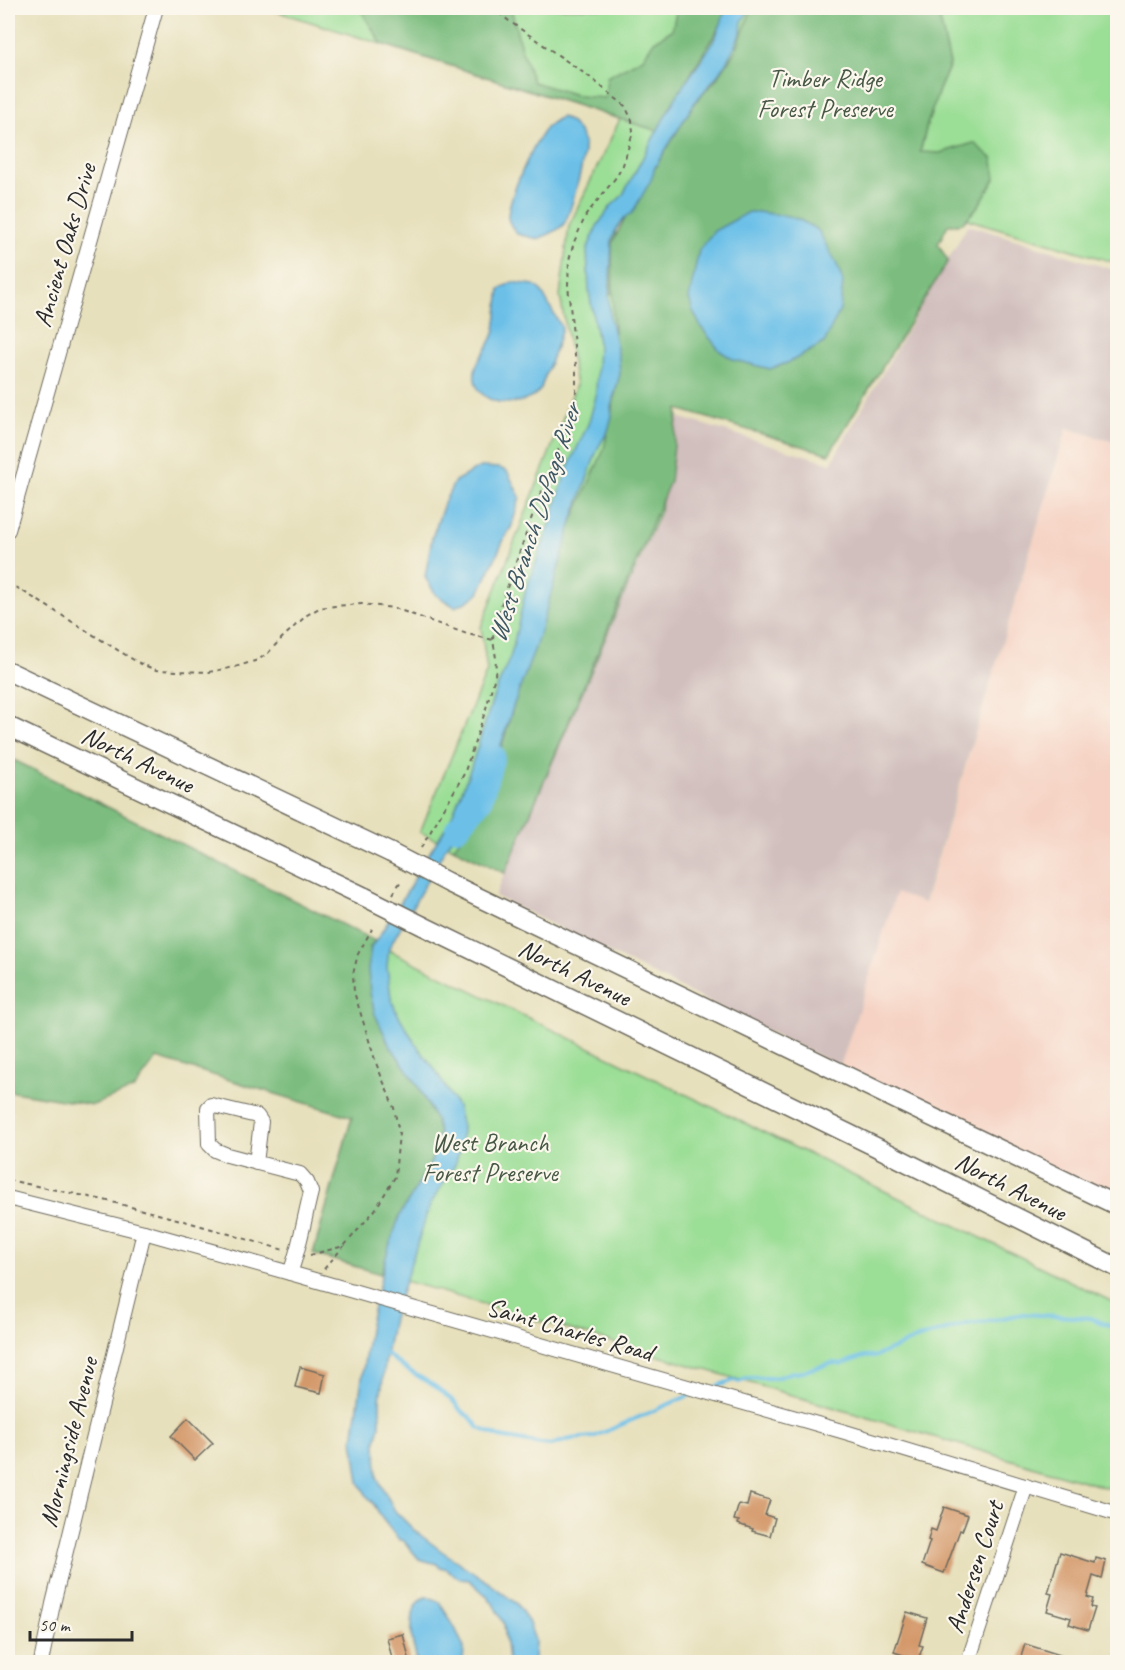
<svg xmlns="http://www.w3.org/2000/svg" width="1125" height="1670" viewBox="0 0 1125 1670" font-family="Caveat,sans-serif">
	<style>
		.built { fill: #f5d2c3 }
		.industrial { fill: #d1bfbd }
		.green { fill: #9bde96; stroke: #638460; stroke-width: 1.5 }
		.forest { fill: #7cbd7f; stroke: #547455; stroke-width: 1.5 }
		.water { fill: #6cc0e8; stroke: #4c768a; stroke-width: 1.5 }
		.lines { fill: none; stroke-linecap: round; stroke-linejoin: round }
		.stream { stroke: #6cc0e8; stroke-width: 4 }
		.river { stroke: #6cc0e8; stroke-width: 24 }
		.building { fill: #d4996b }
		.minor-casing { stroke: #6d6a5e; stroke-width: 16 }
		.major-casing { stroke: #6d6a5e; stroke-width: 21 }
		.path { stroke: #6d6a5e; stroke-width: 2; stroke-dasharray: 4.5 4.5; stroke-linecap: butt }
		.minor { stroke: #fff; stroke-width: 14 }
		.major { stroke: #fff; stroke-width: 18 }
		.major-bridge-casing { stroke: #6d6a5e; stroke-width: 21; stroke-linecap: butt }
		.major-bridge { stroke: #fff; stroke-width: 18 }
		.labels { text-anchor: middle; stroke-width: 4.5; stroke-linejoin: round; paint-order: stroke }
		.park-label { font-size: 26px; fill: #475846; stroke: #fbf7ec }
		.street-label { font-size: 26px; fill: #2b2b2b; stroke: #fbf7ec }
		.water-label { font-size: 27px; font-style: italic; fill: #3e5864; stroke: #fbf7ec }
	</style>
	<rect width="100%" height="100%" fill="#fbf7ec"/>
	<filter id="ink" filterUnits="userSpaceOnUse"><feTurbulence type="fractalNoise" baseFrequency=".0167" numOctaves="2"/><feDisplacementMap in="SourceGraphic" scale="12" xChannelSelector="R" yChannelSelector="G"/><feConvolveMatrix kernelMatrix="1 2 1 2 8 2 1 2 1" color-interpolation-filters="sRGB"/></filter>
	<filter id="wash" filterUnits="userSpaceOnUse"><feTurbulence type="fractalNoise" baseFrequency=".008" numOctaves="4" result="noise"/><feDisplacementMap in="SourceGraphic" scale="24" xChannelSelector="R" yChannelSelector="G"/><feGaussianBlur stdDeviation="1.35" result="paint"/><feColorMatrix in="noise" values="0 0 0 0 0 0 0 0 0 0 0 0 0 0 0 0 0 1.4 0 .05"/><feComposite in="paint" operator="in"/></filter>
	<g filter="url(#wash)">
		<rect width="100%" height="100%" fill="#e7e0bc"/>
		<polygon class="built" points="1067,428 1117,443 1117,1200 840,1067 896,892 925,902"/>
		<polygon class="industrial" points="968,225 1117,271 1117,443 1067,428 924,903 896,893 840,1067 495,896 660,511 678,417 831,463"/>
		<g class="green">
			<polygon points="266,8 940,8 669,134 616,226 611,294 676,301 678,417 660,511 505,873 420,832 487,671 481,627 576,385 560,296 569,226 620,119"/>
			<polygon points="944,8 1117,8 1117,263 967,219 979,205 974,143 940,153 920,153 927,125 939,90 950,65 940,20"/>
			<polygon points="8,765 1117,1304 1117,1491 313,1254 352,1117 8,1012"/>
		</g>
		<g class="forest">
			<polygon points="359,8 511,8 521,48 533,82 580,96 605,98 607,77 643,58 654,41 672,30 677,8 726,8 723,21 685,83 658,131 382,44"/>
			<polygon points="752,8 944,8 940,20 950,64 939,90 927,125 920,152 940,153 974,143 993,159 995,179 979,205 963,223 948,225 938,244 948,261 829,454 678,409 670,481 505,873 453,848 484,808 516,697 571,524 604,449 617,385 613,311 612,244 629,210 695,102 715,81 736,50"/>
			<polygon points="8,757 375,941 370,947 389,1044 417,1084 436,1121 439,1133 436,1148 430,1165 400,1215 381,1274 313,1254 352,1117 157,1058 134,1089 93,1105 8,1091"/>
		</g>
		<g class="water">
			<path d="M 725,8 L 750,8 L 742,22 L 741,32 L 734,48 L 721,71 L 695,102 L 655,167 L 651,180 L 632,213 L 624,218 L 615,231 L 612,240 L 609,299 L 610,316 L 619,359 L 620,374 L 611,407 L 612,416 L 608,431 L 598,448 L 573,518 L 536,645 L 513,707 L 494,767 L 482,791 L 476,815 L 469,824 L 453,835 L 389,948 L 387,966 L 391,998 L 396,1011 L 415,1043 L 434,1068 L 457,1106 L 462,1127 L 461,1146 L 455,1165 L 430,1205 L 393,1318 L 387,1350 L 380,1400 L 380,1425 L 376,1441 L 377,1477 L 395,1511 L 415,1531 L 443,1552 L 488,1582 L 517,1604 L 528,1621 L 535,1640 L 534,1662 L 508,1662 L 504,1624 L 492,1602 L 489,1600 L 487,1596 L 469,1580 L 460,1579 L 445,1568 L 440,1568 L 437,1564 L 419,1559 L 403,1540 L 399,1540 L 381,1517 L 375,1506 L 367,1496 L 359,1482 L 353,1440 L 370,1323 L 388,1249 L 400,1215 L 430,1165 L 436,1148 L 439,1133 L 436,1121 L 417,1084 L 389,1044 L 375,1014 L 370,993 L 368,970 L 371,947 L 379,936 L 402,900 L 430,852 L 449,822 L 456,806 L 471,767 L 494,695 L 511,655 L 526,589 L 549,528 L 566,472 L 589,422 L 596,396 L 598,343 L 589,292 L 587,250 L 597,226 L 611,206 L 622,196 C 640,164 656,131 675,99 C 692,70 720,42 725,8 Z"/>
			<path d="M 561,117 C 573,121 584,135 584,149 C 584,161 570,218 563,225 C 557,232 546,235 538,239 L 517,234 C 514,230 509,224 508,218 C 508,198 531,149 543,132 C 547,125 554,121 561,117 Z"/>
			<polygon points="749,212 758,212 788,216 800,220 818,230 838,267 843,282 840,310 824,343 790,362 770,369 734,360 720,351 701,327 692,309 689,298 699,250 714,231"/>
			<path d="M 512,282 L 534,285 L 540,289 L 562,328 C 557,345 551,361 545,377 C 543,381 542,387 540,390 C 526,409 479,408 475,380 C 472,359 491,350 495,330 C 497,317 498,302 500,289 Z"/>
			<polygon points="480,467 499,468 507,471 520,497 511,528 507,533 479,593 468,601 455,607 436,595 425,577 432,538 445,501 455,481"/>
			<path d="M 427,1596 L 440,1602 L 455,1628 L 464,1648 L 463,1662 L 416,1662 C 417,1655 414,1651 413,1644 C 411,1634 411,1608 419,1601 C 421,1599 424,1598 427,1596 Z"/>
		</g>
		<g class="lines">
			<g class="stream">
				<polyline points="384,1352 403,1367 436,1387 453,1401 461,1411 471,1418 479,1428 500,1437 541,1444 551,1445 571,1439 593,1437 690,1395"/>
				<polyline points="717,1386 734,1380 739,1382 748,1378 775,1378 793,1372 797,1373 833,1363 841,1364 865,1356 874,1357 916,1339 970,1323 978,1323 1023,1314 1089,1318 1118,1328"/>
			</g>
			<polyline class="river" points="457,828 480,801 493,756"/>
		</g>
		<g id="blocks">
			<g class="building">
				<polygon points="300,1367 325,1374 321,1393 295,1387"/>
				<polygon points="188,1418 213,1443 195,1460 171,1436"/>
				<polygon points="750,1494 770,1500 765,1515 775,1518 770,1536 752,1531 753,1529 738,1524 739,1521 734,1520 739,1504 747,1506"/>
				<polygon points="944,1507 968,1515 962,1531 960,1530 944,1573 922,1565 930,1541 928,1540 931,1529 936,1531"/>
				<polygon points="1060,1552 1095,1563 1096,1558 1106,1561 1102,1579 1093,1576 1087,1597 1093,1599 1091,1607 1095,1608 1088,1630 1069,1624 1071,1618 1047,1611 1052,1594 1048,1593"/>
				<polygon points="907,1612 927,1618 919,1645 923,1646 918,1660 894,1652"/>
				<polygon points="403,1634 410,1662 393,1662 387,1638"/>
				<polygon points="1025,1644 1076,1660 1076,1662 1028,1662 1020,1660"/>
			</g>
		</g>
	</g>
	<g filter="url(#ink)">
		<use href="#blocks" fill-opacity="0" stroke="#6d6a5e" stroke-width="1.5"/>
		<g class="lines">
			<defs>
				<g id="minor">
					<polyline points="8,530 156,8"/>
					<path d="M 256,1163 L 261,1122 L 257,1116 L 211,1105 L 208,1108 L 209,1144 L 215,1150 L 227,1155 L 300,1174 L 307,1182 L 311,1192 C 304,1219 300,1247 290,1273"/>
					<polyline points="8,1198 144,1232 290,1273 845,1432 1118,1514"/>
					<polyline points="41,1662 53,1604 144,1232"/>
					<polyline points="968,1662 1026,1486"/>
				</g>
				<g id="major">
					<polyline points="8,671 391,853"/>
					<polyline points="8,726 365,897"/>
					<polyline points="449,883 909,1106 1118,1206"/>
					<polyline points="423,926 876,1147 1118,1268"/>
				</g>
			</defs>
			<use href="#minor" class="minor-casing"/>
			<use href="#major" class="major-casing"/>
			<g class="path">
				<polyline points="8,582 137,662 156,670 177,671 209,672 235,667 258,660 268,653 282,638 307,615 319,608 335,606 362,604 394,608 467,634 493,640"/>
				<polyline points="421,848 464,774 485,712 495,676 496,658 493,640 494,625 535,508 571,419 576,397 576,366 568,285 569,260 574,242 586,215 617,176 623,165 633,132 632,120 625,106 591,78 509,21 493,8"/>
				<polyline points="393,894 402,879"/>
				<polyline points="8,1180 104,1200 177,1219 284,1250"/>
				<polyline points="310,1255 344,1246 375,1210 395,1177 399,1133 394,1108 376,1063 354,992 353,974 358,954 372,929"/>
				<polyline points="324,1269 344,1246"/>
			</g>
			<use href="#minor" class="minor"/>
			<use href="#major" class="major"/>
			<defs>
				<g id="major-bridge">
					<polyline points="391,853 449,883"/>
					<polyline points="365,897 423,926"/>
				</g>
			</defs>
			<use href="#major-bridge" class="major-bridge-casing"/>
			<use href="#major-bridge" class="major-bridge"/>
		</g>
	</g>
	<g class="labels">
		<g class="park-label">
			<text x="825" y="87">Timber Ridge<tspan x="825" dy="30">Forest Preserve</tspan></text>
			<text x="490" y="1151">West Branch<tspan x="490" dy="30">Forest Preserve</tspan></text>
		</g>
		<g class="street-label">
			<text transform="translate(64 245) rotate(-74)" y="9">Ancient Oaks Drive</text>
			<text transform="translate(138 759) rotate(26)" y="9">North Avenue</text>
			<text transform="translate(575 972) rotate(26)" y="9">North Avenue</text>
			<text transform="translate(1011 1186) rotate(27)" y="9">North Avenue</text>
			<text transform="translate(570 1329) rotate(16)" y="9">Saint Charles Road</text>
			<text transform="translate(68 1442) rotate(-76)" y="9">Morningside Avenue</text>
			<text transform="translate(974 1567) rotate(-72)" y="9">Andersen Court</text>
		</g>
		<g class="water-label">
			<text transform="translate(534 523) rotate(-72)" y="9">West Branch DuPage River</text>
		</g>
	</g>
	<rect width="1125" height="1670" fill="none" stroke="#fbf7ec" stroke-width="30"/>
	<path d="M30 1631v9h102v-9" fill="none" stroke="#2b2b2b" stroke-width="3"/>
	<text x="39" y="1631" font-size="18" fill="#2b2b2b" stroke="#fbf7ec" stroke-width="4.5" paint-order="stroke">50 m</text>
</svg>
